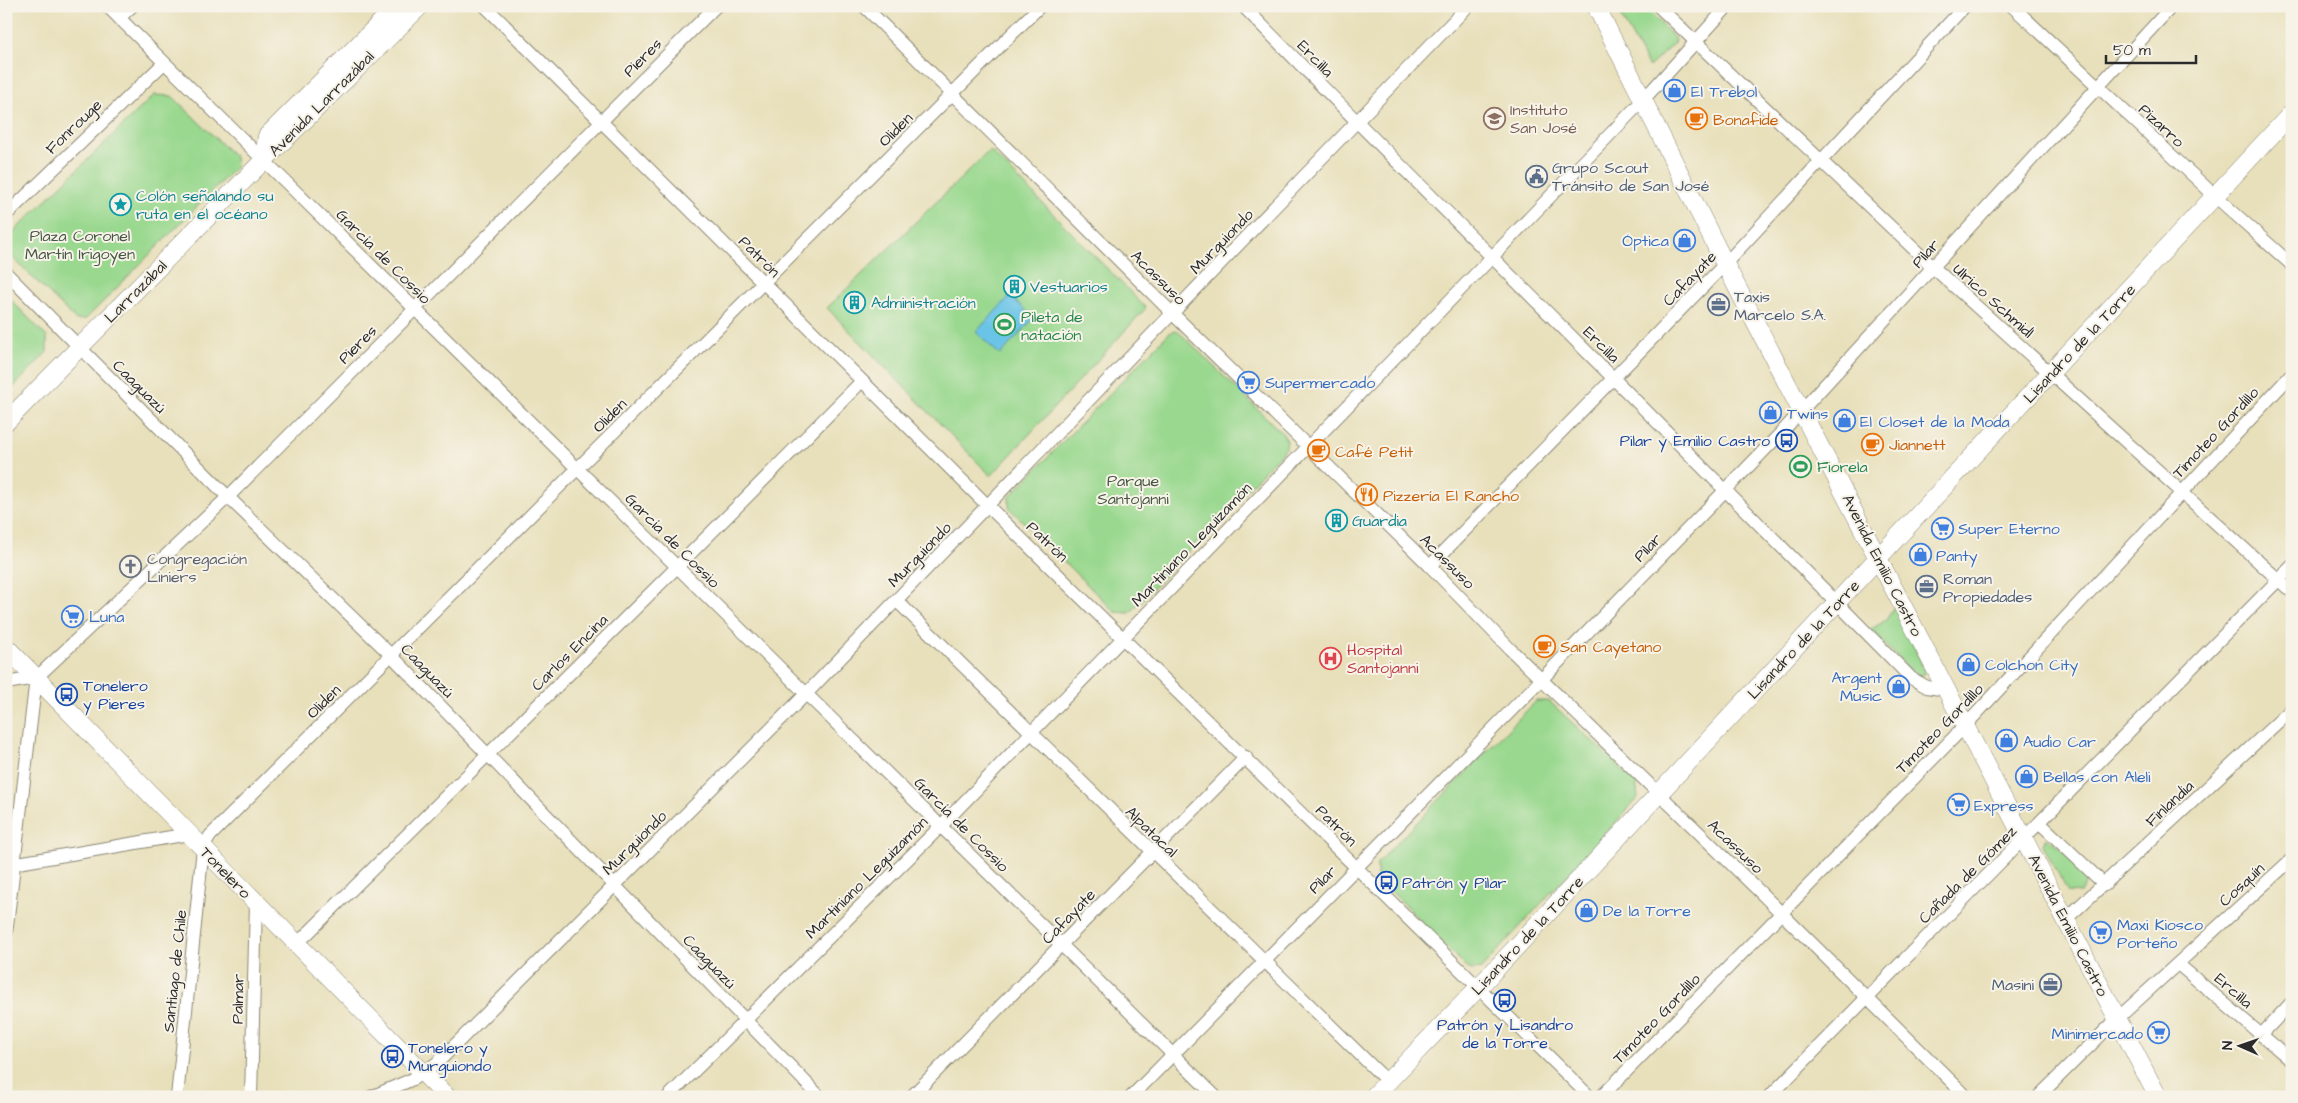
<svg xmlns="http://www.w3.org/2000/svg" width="2298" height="1103" viewBox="0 0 2298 1103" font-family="'Architects Daughter',sans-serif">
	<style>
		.green { fill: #99d88e; stroke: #62825c }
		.water { fill: #6bc4e8; stroke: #4b788a }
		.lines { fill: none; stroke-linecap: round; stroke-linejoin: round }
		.street-casing { stroke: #8a8673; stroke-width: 14 }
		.secondary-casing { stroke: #8a8673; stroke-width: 19 }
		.street { stroke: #fff; stroke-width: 12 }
		.secondary { stroke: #fff; stroke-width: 18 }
		.labels { text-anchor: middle; stroke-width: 4; stroke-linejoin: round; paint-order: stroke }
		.street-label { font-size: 16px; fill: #2b2b2b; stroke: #f7f3e8 }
		.shop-label { font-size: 16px; fill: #366cbe; stroke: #f7f3e8; text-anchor: start }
		.education-label { font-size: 16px; fill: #785e54; stroke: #f7f3e8; text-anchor: start }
		.food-label { font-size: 16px; fill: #c56008; stroke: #f7f3e8; text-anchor: start }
		.service-label { font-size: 16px; fill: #4e5e75; stroke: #f7f3e8; text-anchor: start }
		.culture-label { font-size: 16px; fill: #0d838f; stroke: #f7f3e8; text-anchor: start }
		.park-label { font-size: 16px; fill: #465644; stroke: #f7f3e8 }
		.leisure-label { font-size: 16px; fill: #27864d; stroke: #f7f3e8; text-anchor: start }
		.transit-label { font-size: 16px; fill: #164399; stroke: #f7f3e8; text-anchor: start }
		.worship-label { font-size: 16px; fill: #5b616d; stroke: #f7f3e8; text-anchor: start }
		.health-label { font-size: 16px; fill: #be3a42; stroke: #f7f3e8; text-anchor: start }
	</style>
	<rect width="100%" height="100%" fill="#f7f3e8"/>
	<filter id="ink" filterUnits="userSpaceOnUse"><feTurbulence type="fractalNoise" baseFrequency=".02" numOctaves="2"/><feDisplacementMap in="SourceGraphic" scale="10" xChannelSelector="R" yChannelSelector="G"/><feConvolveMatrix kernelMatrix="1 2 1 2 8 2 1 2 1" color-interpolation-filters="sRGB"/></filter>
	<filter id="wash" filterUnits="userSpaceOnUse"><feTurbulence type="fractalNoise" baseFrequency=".0096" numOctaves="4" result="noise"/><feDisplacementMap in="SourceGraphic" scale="20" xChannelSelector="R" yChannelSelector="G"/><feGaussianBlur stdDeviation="1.12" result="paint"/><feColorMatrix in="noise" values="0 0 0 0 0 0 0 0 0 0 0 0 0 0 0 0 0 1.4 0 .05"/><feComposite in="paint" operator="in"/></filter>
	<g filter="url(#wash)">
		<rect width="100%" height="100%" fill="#e8e0bb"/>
		<g class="green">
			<polygon points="1615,6 1645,6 1675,39 1674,43 1649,67"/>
			<polygon points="154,95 172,96 235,157 236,167 86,319 76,320 7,252 6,239"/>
			<polygon points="990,150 1146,308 991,476 827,308"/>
			<polygon points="6,295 47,337 47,352 6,395"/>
			<polygon points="1175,331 1180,333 1283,434 1287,441 1286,448 1130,613 1115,612 1009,508 1009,497 1169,333"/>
			<polygon points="1895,606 1925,671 1922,677 1918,677 1870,630 1886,620"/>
			<polygon points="1536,701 1549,701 1636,782 1638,798 1481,969 1473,970 1467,968 1377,877 1377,863"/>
			<polygon points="2045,839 2049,839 2084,868 2087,881 2080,893 2068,892 2043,845"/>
		</g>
		<polygon class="water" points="1010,296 1034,318 1000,355 976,332"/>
	</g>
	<g filter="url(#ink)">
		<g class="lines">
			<defs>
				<g id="street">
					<polyline points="107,6 1216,1097"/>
					<polyline points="485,6 988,506 1590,1097"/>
					<polyline points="864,6 1173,314 1430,566 1510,649 1758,890 1967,1097"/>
					<path d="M 1243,6 C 1464,232 1690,452 1911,678 L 1927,687 L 1947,690"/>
					<polyline points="1658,6 1934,268 2292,592"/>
					<polyline points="2012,6 2215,196 2292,265"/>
					<polyline points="119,18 132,6"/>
					<polyline points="6,215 164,63"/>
					<polyline points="6,273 228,497 392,656 820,1097"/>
					<polyline points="1430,566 1725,264 1965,6"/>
					<polyline points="897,601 1387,1081"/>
					<polyline points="6,683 36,678 228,497 716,6"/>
					<polyline points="2040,823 2105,885"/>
					<polyline points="6,865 189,834"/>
					<polyline points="2066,919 2292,709"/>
					<polyline points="6,934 36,678"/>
					<polyline points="297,944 677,567 862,381"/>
					<polyline points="2178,964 2292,1061"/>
					<polyline points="2261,1035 2292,1002"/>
					<polyline points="177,1097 203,848 210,836 1040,6"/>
					<polyline points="251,1097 256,902"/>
					<polyline points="371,1097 413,1079 437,1063 806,694 1468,6"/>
					<polyline points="668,1097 941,826 1492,257 1644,99 1728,6"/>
					<polyline points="911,1097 1246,757"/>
					<polyline points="1131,1097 1542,679 1780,434 2172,6"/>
					<polyline points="1601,1097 1965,726 2292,374"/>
					<polyline points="1769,1097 2292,566"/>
					<polyline points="2038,1097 2117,1019 2292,859"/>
				</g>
				<g id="secondary">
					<polyline points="1596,6 1725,264 2158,1097"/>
					<polyline points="264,160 267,136 397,6"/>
					<polyline points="6,422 264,160 420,6"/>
					<polyline points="6,647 447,1097"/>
					<polyline points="1373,1097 1478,988 2292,113"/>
				</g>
			</defs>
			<use href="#street" class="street-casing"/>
			<use href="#secondary" class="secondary-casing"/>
			<use href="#street" class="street"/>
			<use href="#secondary" class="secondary"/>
		</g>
	</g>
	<defs>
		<symbol id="shop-ring" viewBox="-11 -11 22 22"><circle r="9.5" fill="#f7f3e8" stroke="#3f7fe0" stroke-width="1.5"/><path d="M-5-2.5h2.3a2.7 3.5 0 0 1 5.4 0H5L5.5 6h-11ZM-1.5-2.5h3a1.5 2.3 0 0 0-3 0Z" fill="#3f7fe0"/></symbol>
		<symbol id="school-ring" viewBox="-11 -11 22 22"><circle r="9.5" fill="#f7f3e8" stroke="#8d6e63" stroke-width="1.5"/><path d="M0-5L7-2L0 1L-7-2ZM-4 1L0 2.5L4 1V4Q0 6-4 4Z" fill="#8d6e63"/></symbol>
		<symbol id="cafe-ring" viewBox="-11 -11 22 22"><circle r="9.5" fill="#f7f3e8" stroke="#e8710a" stroke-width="1.5"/><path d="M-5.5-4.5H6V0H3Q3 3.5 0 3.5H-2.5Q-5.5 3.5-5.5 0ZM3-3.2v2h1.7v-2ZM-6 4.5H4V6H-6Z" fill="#e8710a"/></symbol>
		<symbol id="civic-ring" viewBox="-11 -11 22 22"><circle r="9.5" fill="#f7f3e8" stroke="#5c6f8a" stroke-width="1.5"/><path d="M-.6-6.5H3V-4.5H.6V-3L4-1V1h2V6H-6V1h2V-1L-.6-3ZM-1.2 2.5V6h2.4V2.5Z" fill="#5c6f8a"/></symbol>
		<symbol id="sight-ring" viewBox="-11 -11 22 22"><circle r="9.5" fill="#f7f3e8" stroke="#0f9aa8" stroke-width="1.5"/><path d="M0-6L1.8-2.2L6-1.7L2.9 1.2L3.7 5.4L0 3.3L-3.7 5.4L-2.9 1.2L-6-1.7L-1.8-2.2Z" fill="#0f9aa8"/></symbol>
		<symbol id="building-ring" viewBox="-11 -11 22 22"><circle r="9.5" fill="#f7f3e8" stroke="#0f9aa8" stroke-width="1.5"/><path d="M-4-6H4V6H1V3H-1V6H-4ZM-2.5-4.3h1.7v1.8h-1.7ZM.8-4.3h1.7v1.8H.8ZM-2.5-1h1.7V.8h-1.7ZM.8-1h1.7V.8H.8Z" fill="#0f9aa8"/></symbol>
		<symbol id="office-ring" viewBox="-11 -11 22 22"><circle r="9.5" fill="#f7f3e8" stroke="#5c6f8a" stroke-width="1.5"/><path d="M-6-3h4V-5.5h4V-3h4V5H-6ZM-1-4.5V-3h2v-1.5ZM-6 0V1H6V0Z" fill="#5c6f8a"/></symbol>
		<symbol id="stadium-ring" viewBox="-11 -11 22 22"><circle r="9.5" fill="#f7f3e8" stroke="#2e9e5b" stroke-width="1.5"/><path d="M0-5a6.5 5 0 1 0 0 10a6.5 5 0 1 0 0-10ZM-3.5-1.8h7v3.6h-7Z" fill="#2e9e5b"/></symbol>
		<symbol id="supermarket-ring" viewBox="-11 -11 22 22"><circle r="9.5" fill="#f7f3e8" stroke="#3f7fe0" stroke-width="1.5"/><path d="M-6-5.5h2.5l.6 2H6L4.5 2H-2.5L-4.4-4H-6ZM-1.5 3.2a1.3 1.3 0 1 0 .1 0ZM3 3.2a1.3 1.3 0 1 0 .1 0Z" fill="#3f7fe0"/></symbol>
		<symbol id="bus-ring" viewBox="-11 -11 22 22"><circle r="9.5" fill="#f7f3e8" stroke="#1a4fb4" stroke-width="1.5"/><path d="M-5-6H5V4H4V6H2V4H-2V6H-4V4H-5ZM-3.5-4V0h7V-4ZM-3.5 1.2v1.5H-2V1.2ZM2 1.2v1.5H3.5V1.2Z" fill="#1a4fb4"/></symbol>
		<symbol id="restaurant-ring" viewBox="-11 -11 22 22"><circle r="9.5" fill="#f7f3e8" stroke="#e8710a" stroke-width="1.5"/><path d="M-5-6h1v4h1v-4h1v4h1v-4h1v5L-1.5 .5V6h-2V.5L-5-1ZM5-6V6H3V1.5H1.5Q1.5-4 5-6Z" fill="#e8710a"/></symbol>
		<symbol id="church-ring" viewBox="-11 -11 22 22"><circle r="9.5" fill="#f7f3e8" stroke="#6b7280" stroke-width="1.5"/><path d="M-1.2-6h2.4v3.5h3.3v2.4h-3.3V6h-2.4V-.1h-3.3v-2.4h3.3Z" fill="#6b7280"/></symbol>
		<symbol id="hospital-ring" viewBox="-11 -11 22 22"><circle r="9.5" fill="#f7f3e8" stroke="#e0444e" stroke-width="1.5"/><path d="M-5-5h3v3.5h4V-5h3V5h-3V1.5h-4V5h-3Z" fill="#e0444e"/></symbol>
	</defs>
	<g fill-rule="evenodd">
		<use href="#shop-ring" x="1662" y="78" width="25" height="25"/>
		<use href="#school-ring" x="1482" y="106" width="25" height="25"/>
		<use href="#cafe-ring" x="1684" y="106" width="25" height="25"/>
		<use href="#civic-ring" x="1524" y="164" width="25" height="25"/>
		<use href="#sight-ring" x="108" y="192" width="25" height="25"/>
		<use href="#shop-ring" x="1672" y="228" width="25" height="25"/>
		<use href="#building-ring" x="1002" y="274" width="25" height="25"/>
		<use href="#building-ring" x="842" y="290" width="25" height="25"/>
		<use href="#office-ring" x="1706" y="292" width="25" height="25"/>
		<use href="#stadium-ring" x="992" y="312" width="25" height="25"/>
		<use href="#supermarket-ring" x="1236" y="370" width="25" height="25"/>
		<use href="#shop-ring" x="1758" y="400" width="25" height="25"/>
		<use href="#shop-ring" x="1832" y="408" width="25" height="25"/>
		<use href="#bus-ring" x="1774" y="428" width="25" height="25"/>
		<use href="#cafe-ring" x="1860" y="432" width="25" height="25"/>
		<use href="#cafe-ring" x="1306" y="438" width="25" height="25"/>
		<use href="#stadium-ring" x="1788" y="454" width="25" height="25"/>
		<use href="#restaurant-ring" x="1354" y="482" width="25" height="25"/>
		<use href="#building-ring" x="1324" y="508" width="25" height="25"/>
		<use href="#supermarket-ring" x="1930" y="516" width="25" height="25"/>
		<use href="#shop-ring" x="1908" y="542" width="25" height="25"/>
		<use href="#church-ring" x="118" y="554" width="25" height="25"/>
		<use href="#office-ring" x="1914" y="574" width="25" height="25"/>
		<use href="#supermarket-ring" x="60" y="604" width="25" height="25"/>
		<use href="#cafe-ring" x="1532" y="634" width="25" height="25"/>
		<use href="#hospital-ring" x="1318" y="646" width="25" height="25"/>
		<use href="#shop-ring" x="1956" y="652" width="25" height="25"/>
		<use href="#shop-ring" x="1886" y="674" width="25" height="25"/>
		<use href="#bus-ring" x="54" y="682" width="25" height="25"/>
		<use href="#shop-ring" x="1994" y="728" width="25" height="25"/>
		<use href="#shop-ring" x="2014" y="764" width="25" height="25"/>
		<use href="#supermarket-ring" x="1946" y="792" width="25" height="25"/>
		<use href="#bus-ring" x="1374" y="870" width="25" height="25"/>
		<use href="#shop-ring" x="1574" y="898" width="25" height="25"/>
		<use href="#supermarket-ring" x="2088" y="920" width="25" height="25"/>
		<use href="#office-ring" x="2038" y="972" width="25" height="25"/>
		<use href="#bus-ring" x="1492" y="988" width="25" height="25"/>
		<use href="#supermarket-ring" x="2146" y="1020" width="25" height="25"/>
		<use href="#bus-ring" x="380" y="1044" width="25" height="25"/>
	</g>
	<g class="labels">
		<g class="street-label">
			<text transform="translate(642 57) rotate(-45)" y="6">Pieres</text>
			<text transform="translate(1316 58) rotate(46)" y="6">Ercilla</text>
			<text transform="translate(321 103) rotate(-45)" y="6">Avenida Larrazábal</text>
			<text transform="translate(2162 125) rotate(43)" y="6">Pizarro</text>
			<text transform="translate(73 126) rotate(-44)" y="6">Fonrouge</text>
			<text transform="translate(895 129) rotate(-45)" y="6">Oliden</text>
			<text transform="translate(1221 241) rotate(-46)" y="6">Murguiondo</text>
			<text transform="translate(1925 253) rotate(-48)" y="6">Pilar</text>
			<text transform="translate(384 256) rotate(45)" y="6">García de Cossio</text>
			<text transform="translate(760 256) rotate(45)" y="6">Patrón</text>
			<text transform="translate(1159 277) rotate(45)" y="6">Acassuso</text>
			<text transform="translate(1689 278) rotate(-46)" y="6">Cafayate</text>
			<text transform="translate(135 291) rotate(-45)" y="6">Larrazábal</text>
			<text transform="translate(1994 300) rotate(42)" y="6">Ulrico Schmidl</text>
			<text transform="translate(2079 343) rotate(-47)" y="6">Lisandro de la Torre</text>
			<text transform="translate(357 344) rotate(-45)" y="6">Pieres</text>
			<text transform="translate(1602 344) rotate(45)" y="6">Ercilla</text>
			<text transform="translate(140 386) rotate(45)" y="6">Caaguazú</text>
			<text transform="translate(609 415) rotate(-45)" y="6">Oliden</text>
			<text transform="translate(2215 432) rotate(-47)" y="6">Timoteo Gordillo</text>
			<text transform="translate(673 540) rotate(45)" y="6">García de Cossio</text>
			<text transform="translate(1048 541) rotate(44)" y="6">Patrón</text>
			<text transform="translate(1191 544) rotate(-46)" y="6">Martiniano Leguizamón</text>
			<text transform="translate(1647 547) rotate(-46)" y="6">Pilar</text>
			<text transform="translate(919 554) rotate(-46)" y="6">Murguiondo</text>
			<text transform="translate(1448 561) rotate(45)" y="6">Acassuso</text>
			<text transform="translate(1883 565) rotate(63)" y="6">Avenida Emilio Castro</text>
			<text transform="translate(1803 639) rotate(-47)" y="6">Lisandro de la Torre</text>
			<text transform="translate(569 652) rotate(-45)" y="6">Carlos Encina</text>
			<text transform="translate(428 670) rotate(46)" y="6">Caaguazú</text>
			<text transform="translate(323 701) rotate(-45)" y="6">Oliden</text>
			<text transform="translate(1939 728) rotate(-46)" y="6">Timoteo Gordillo</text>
			<text transform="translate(2169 803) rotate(-43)" y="6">Finlandia</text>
			<text transform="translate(962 824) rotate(45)" y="6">García de Cossio</text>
			<text transform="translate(1337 825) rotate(45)" y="6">Patrón</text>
			<text transform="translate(1152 831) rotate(44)" y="6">Alpatacal</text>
			<text transform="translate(634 842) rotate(-45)" y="6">Murguiondo</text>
			<text transform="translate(1736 846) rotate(44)" y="6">Acassuso</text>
			<text transform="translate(226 872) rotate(46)" y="6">Tonelero</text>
			<text transform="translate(1967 874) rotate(-45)" y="6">Cañada de Gómez</text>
			<text transform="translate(866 877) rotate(-45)" y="6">Martiniano Leguizamón</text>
			<text transform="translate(1322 879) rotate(-45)" y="6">Pilar</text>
			<text transform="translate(2241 884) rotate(-43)" y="6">Cosquín</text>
			<text transform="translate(1068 916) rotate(-46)" y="6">Cafayate</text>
			<text transform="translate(2069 925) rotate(63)" y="6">Avenida Emilio Castro</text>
			<text transform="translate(1527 935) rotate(-47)" y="6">Lisandro de la Torre</text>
			<text transform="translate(710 961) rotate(46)" y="6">Caaguazú</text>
			<text transform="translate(174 971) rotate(-84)" y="6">Santiago de Chile</text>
			<text transform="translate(2234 990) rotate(41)" y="6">Ercilla</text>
			<text transform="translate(237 999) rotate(-89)" y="6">Palmar</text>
			<text transform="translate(1656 1018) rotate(-46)" y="6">Timoteo Gordillo</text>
		</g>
		<g class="shop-label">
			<text x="1691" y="97">El Trebol</text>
			<text x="1669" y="246" text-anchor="end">Óptica</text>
			<text x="1265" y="388">Supermercado</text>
			<text x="1787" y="419">Twins</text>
			<text x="1860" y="427">El Closet de la Moda</text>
			<text x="1958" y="534">Super Eterno</text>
			<text x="1936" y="561">Panty</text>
			<text x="89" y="622">Luna</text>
			<text x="1985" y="670">Colchon City</text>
			<text x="1882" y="683" text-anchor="end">Argent<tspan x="1882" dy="18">Music</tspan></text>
			<text x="2023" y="747">Audio Car</text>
			<text x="2043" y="782">Bellas con Aleli</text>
			<text x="1974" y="811">Express</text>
			<text x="1603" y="916">De la Torre</text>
			<text x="2117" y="930">Maxi Kiosco<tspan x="2117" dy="18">Porteño</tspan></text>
			<text x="2143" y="1039" text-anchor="end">Minimercado</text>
		</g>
		<g class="education-label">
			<text x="1510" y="115">Instituto<tspan x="1510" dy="18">San José</tspan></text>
		</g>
		<g class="food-label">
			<text x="1713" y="125">Bonafide</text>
			<text x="1889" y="450">Jiannett</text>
			<text x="1335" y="457">Café Petit</text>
			<text x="1383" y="501">Pizzería El Rancho</text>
			<text x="1560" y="652">San Cayetano</text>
		</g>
		<g class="service-label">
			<text x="1552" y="173">Grupo Scout<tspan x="1552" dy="18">Tránsito de San José</tspan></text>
			<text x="1734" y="302">Taxis<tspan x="1734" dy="18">Marcelo S.A.</tspan></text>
			<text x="1943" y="584">Roman<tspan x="1943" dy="18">Propiedades</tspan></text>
			<text x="2034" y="990" text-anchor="end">Masini</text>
		</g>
		<g class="culture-label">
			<text x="136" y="201">Colón señalando su<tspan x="136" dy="18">ruta en el océano</tspan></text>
			<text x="1030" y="292">Vestuarios</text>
			<text x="871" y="308">Administración</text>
			<text x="1352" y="526">Guardia</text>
		</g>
		<g class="park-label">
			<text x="80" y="241">Plaza Coronel<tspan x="80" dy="18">Martín Irigoyen</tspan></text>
			<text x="1133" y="486">Parque<tspan x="1133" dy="18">Santojanni</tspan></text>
		</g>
		<g class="leisure-label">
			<text x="1021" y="322">Pileta de<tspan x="1021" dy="18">natación</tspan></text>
			<text x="1817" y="472">Fiorela</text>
		</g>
		<g class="transit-label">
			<text x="1770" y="446" text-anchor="end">Pilar y Emilio Castro</text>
			<text x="83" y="691">Tonelero<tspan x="83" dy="18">y Pieres</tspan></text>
			<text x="1402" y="888">Patrón y Pilar</text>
			<text x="1505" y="1030" text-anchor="middle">Patrón y Lisandro<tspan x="1505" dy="18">de la Torre</tspan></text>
			<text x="408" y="1053">Tonelero y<tspan x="408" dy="18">Murguiondo</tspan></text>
		</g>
		<g class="worship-label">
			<text x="147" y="564">Congregación<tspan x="147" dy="18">Liniers</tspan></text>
		</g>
		<g class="health-label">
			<text x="1347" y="655">Hospital<tspan x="1347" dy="18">Santojanni</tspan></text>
		</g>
	</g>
	<rect width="2298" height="1103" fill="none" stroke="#f7f3e8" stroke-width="25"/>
	<g transform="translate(2240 1046) rotate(272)" stroke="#f7f3e8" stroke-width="4" paint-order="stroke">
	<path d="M0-4L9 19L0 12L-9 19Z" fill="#2b2b2b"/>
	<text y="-8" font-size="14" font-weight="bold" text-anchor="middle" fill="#2b2b2b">N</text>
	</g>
	<path d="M2106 55v8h90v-8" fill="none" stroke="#2b2b2b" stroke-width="2.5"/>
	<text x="2113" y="55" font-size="15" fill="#2b2b2b" stroke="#f7f3e8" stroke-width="4" paint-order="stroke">50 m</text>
</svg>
